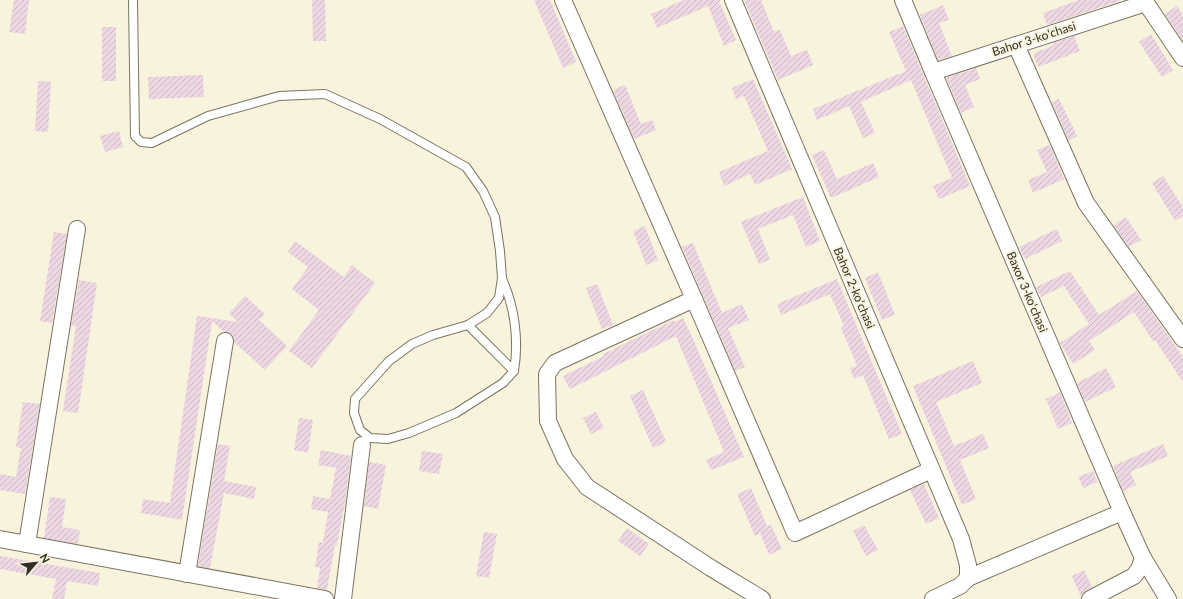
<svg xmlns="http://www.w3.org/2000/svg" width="1183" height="599" viewBox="0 0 1183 599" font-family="Lato,sans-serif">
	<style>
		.building { fill: url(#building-hatch) }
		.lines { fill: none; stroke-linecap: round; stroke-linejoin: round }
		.service-casing { stroke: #7a7562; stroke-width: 10 }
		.minor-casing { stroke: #7a7562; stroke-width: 18 }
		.service { stroke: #fff; stroke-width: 8 }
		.minor { stroke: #fff; stroke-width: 16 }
		.labels { text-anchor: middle; stroke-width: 4; stroke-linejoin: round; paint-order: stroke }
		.street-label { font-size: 12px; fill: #302e26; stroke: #f8f3dd }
	</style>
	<defs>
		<pattern id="building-hatch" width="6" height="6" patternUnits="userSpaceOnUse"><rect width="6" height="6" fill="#ecd7e3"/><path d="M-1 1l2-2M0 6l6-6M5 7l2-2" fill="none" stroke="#cbb9c3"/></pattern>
	</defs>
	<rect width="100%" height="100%" fill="#f8f3dd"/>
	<g class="building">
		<polygon points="14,0 29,0 25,34 9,32"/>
		<polygon points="312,0 325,0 326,41 313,41"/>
		<polygon points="534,0 550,0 576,62 563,68"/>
		<polygon points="684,0 722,0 719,1 736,40 724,46 708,6 657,28 651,14"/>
		<polygon points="744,0 761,0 774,32 780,30 791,56 807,50 813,65 778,80"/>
		<polygon points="1079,0 1120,0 1120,1 1047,25 1043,13"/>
		<polygon points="943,5 949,20 939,23 952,56 938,60 920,15"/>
		<polygon points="1177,6 1183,15 1183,41 1165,14"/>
		<polygon points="903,26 970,186 939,199 933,186 952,178 911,80 861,102 875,133 863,138 849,106 817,120 813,109 906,71 889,32"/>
		<rect x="102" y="27" width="14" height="54"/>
		<polygon points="1151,34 1173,70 1162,77 1139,42"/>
		<polygon points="1074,36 1080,51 1038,67 1033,54 1054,45 1053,43"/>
		<polygon points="976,68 980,79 965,85 974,107 961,113 946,78 960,73 960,74"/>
		<polygon points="203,75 204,97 149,99 148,77"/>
		<polygon points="753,79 792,169 755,185 750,174 724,186 719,172 768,151 744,96 736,99 732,88"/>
		<polygon points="38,81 51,82 48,132 35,131"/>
		<polygon points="625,85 641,124 652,120 656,130 634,139 613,90"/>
		<polygon points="1059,99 1077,136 1069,141 1052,102"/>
		<polygon points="119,131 123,147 105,152 100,136"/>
		<polygon points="1050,145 1064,179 1033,193 1028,180 1047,172 1037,150"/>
		<polygon points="824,150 837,179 873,163 879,177 831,198 812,155"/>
		<polygon points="1163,176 1183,207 1183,216 1175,221 1152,183"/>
		<polygon points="803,197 820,241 806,247 793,215 758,229 770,260 759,264 741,222"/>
		<polygon points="1126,217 1141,240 1129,247 1113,225"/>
		<polygon points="645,226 658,260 646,265 633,231"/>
		<polygon points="1057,229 1062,241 1025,259 1019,247"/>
		<polygon points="54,232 67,234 52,323 40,321"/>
		<polygon points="295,241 344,277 352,265 375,283 312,368 289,351 319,310 292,289 308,267 288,252"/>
		<polygon points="693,243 722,313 742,304 749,320 728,328 745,367 735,371 682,247"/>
		<polygon points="1070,271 1099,315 1137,291 1183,357 1183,382 1155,340 1153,341 1134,312 1089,341 1095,350 1073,364 1060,343 1089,324 1064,286 1041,297 1036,287"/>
		<polygon points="878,272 895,315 882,320 865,278"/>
		<polygon points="837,279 902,434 889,439 863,375 854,379 850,368 857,366 841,328 844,326 830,294 781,315 777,304"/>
		<polygon points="79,280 97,283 78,413 63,411 76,326 71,326"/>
		<polygon points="597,284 613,325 602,329 586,288"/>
		<polygon points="245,296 265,314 259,320 287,346 265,370 234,342 234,337 231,334 224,332 212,321 182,520 141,513 143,499 170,503 197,316 238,322 229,313"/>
		<polygon points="683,318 693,339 744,457 711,470 706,460 724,452 676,336 570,389 563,376 604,356 603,354 674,320 675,322"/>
		<polygon points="973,361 982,383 936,402 954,446 983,434 989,448 960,460 976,499 962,505 913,386"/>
		<polygon points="1106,368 1116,387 1085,402 1077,383"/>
		<polygon points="643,390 666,442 653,448 630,396"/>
		<polygon points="1060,392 1072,423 1058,429 1046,399"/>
		<polygon points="23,402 40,404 25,494 0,490 0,474 16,477 21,448 16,447"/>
		<polygon points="596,412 604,428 591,434 583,418"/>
		<polygon points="299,418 313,420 308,453 294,450"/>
		<polygon points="218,444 230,446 224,481 256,487 254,499 224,493 210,568 198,566"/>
		<polygon points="1163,444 1168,456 1130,472 1136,485 1123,491 1113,466"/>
		<polygon points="321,450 351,456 345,503 337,545 335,545 327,590 317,588 320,568 315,567 319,542 323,543 328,512 311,509 313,496 330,499 336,468 318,465"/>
		<polygon points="422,451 443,454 439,474 419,471"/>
		<polygon points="369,462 386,465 378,509 364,506"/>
		<polygon points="1093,471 1097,482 1083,488 1078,477"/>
		<polygon points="924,484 939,518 926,524 910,490"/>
		<polygon points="751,488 767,526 771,525 782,549 769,555 760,533 755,536 737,494"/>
		<polygon points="50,497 66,499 62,527 80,530 78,544 44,538"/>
		<polygon points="864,525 878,550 866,556 853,531"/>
		<polygon points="627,528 649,544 640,556 618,541"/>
		<polygon points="484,532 497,534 489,578 476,576"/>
		<polygon points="0,556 100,573 98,586 67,581 64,599 52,599 56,579 0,569"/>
		<polygon points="1084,570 1092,587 1085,591 1081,597 1072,576"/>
	</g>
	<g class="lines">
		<defs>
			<g id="service">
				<polyline points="133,0 135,136 141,142 152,143 208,116 279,96 325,94 380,119 466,167 483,191 495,217 500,251 502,278 499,298 487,313 468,325 433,335 412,344 389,361 355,399 354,413 360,430 370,438 388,439 409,433 456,413 503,383 514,371"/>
				<path d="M 468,325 L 514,371 C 519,341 515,307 502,279"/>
			</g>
			<g id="minor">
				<polyline points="563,0 694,299 795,533 931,470"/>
				<polyline points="733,0 961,539 968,565 968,578"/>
				<polyline points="903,0 933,72 1146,3 1183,58"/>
				<polyline points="1016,45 1086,203 1183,339"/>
				<polyline points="933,72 1122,512 1143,558 1168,599"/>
				<polyline points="694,299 555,363 547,374 548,421 565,459 587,487 711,568 762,599"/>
				<polyline points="0,539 325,599"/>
				<polyline points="27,544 77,229"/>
				<polyline points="187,574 225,341"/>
				<polyline points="343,599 362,445"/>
				<polyline points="933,599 960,586 968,578 1122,512"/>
				<polyline points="1090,599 1134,576 1139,569 1143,558"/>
			</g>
		</defs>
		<use href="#service" class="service-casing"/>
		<use href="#minor" class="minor-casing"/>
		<use href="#service" class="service"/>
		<use href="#minor" class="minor"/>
	</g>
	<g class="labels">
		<g class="street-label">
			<text transform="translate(1034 39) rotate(-18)" y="4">Bahor 3-koʻchasi</text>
			<text transform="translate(854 288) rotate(67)" y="4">Bahor 2-koʻchasi</text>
			<text transform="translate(1027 292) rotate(67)" y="4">Baxor 3-koʻchasi</text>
		</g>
	</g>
	<g transform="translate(36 563) rotate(62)" stroke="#f8f3dd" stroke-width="3" paint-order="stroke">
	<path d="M0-3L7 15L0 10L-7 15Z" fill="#302e26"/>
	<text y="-6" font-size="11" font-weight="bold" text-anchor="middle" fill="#302e26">N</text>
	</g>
</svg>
